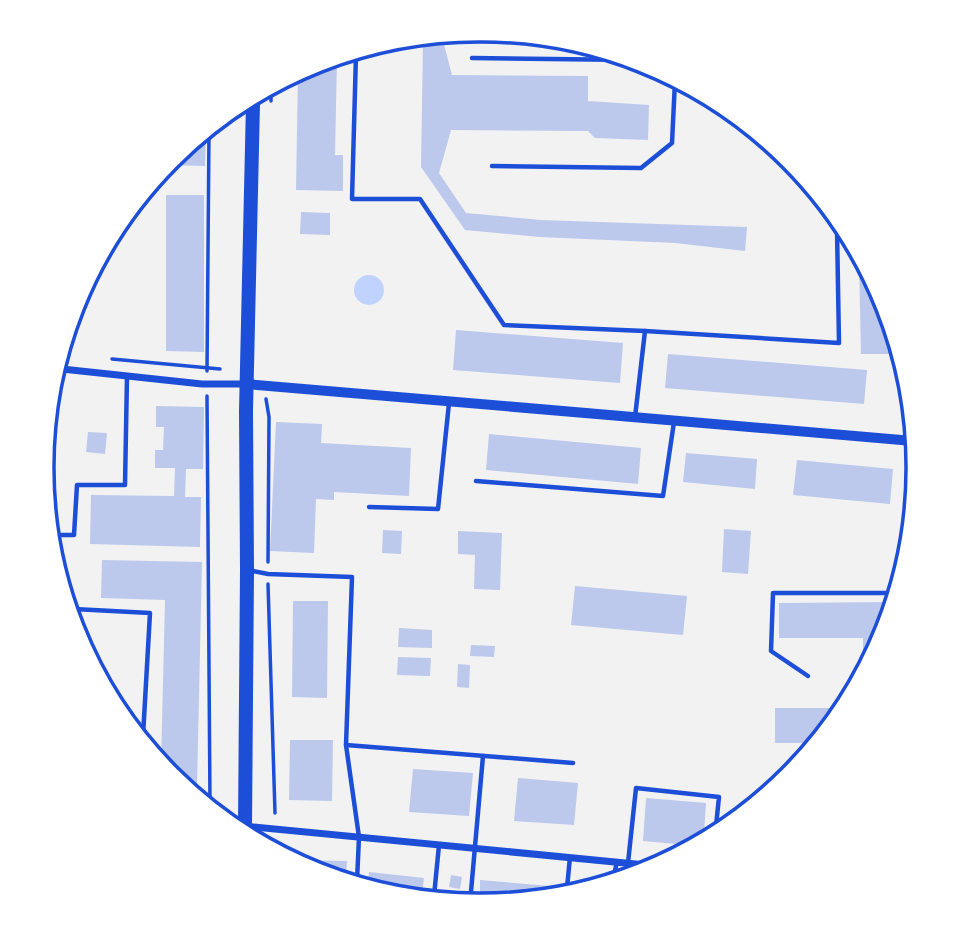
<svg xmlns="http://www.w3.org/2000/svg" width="960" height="935" viewBox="0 0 960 935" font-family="'Nunito Sans',sans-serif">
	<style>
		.water { fill: #bfd3fe }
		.building { fill: #bdc9ec }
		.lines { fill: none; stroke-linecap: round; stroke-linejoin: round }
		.path { stroke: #1d4ed8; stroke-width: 3.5 }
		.service { stroke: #1d4ed8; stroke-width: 4.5 }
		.minor { stroke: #1d4ed8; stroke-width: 7 }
		.tertiary { stroke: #1d4ed8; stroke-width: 10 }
		.primary { stroke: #1d4ed8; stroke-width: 14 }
		.rim { fill: none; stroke: #1d4ed8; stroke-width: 3.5 }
	</style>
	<rect width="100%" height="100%" fill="#f2f2f2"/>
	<circle class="water" cx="369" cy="290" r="15"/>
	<g class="building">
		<polygon points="442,37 452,75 588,76 588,101 649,105 648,140 595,138 588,131 451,130 439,173 466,213 541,220 747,227 745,251 675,243 540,237 465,230 421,167 423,41"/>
		<polygon points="337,58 335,155 343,155 343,191 296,190 298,73 313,63"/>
		<polygon points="206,134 205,166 166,165 171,158"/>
		<polygon points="166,195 204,195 204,352 166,351"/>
		<polygon points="301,212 330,213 330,235 300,234"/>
		<polygon points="859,262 885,300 895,354 861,354"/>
		<polygon points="456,330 623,343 620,383 453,370"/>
		<polygon points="668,354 867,370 864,404 665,388"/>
		<polygon points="156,406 204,407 203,469 186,469 185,497 201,497 200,547 90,544 91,495 174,496 175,468 155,468 155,450 163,450 164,427 156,427"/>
		<polygon points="52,419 52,439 48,439"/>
		<polygon points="276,422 322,424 321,443 411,448 409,496 334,492 334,500 316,499 314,553 270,551"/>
		<polygon points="88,432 107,433 105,454 86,452"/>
		<polygon points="489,434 641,448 638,484 486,470"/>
		<polygon points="686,453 757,459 755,489 683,482"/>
		<polygon points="797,460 893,469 890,504 793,495"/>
		<polygon points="44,474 56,475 52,513 51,513"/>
		<polygon points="724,529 751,531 748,574 722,572"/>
		<polygon points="383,530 402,531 401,554 382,553"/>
		<polygon points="458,531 502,533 500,590 474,589 475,555 458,554"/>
		<polygon points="102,560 202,562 197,787 185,787 170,777 161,763 165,600 101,598"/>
		<polygon points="575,586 687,596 683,635 571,625"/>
		<polygon points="293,601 328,601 327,698 292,697"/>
		<polygon points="891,602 884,635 863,667 863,638 779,638 779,603"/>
		<polygon points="399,628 432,630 432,648 398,647"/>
		<polygon points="471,645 495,646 494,657 470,656"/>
		<polygon points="398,657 431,658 430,676 397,675"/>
		<polygon points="458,664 470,665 469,688 457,687"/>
		<polygon points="775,708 836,708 812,743 775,743"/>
		<polygon points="290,740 333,740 332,801 289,800"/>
		<polygon points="413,769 473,773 469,816 409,812"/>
		<polygon points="518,778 578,783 574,825 514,821"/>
		<polygon points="646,798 706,803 704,834 688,845 643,841"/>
		<polygon points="294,860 347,861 346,879 312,872"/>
		<polygon points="369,872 424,878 422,894 368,883"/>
		<polygon points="451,875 462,877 460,889 449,887"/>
		<polygon points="480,880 561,887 560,889 480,905"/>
	</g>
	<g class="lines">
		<g class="path">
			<polyline points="271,101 271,91"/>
			<polyline points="112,359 220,369"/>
			<polyline points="207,371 209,132"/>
			<polyline points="207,396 210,803"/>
			<polyline points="266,399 269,417 268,562"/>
			<polyline points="268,584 275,813"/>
		</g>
		<g class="service">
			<polyline points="356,54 352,199 420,199 504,325 645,331 839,343 837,229"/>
			<polyline points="472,58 633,60"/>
			<polyline points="492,166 641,168 672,143 675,81"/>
			<polyline points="635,417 645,331"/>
			<polyline points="476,481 663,496 674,422"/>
			<polyline points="369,507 438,509 449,403"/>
			<polyline points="56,535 74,535 77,485 125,485 127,376"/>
			<polyline points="248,570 268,574 352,577 346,745 359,837 357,881"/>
			<polyline points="72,615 74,609 150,613 143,736"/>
			<polyline points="808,676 771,651 773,593 893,593"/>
			<polyline points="346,745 573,763"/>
			<polyline points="628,863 636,788 719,797 716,826"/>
			<polyline points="613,879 617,862"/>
			<polyline points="567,888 570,857"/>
			<polyline points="434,896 439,845"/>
			<polyline points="470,903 483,756"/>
		</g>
		<g class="minor">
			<polyline points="62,369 202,384 246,384"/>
			<polyline points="244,826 656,866"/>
		</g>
		<polyline class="tertiary" points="246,384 913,441"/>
		<polyline class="primary" points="245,827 247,570 246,411 253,103"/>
	</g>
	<path d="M0 0H960V935H0ZM479 42H481A425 425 0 0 1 906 467V468A425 425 0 0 1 481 893H479A425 425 0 0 1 54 468V467A425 425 0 0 1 479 42Z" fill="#fff" fill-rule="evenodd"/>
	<path class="rim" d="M479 42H481A425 425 0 0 1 906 467V468A425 425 0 0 1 481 893H479A425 425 0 0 1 54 468V467A425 425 0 0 1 479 42Z"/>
</svg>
